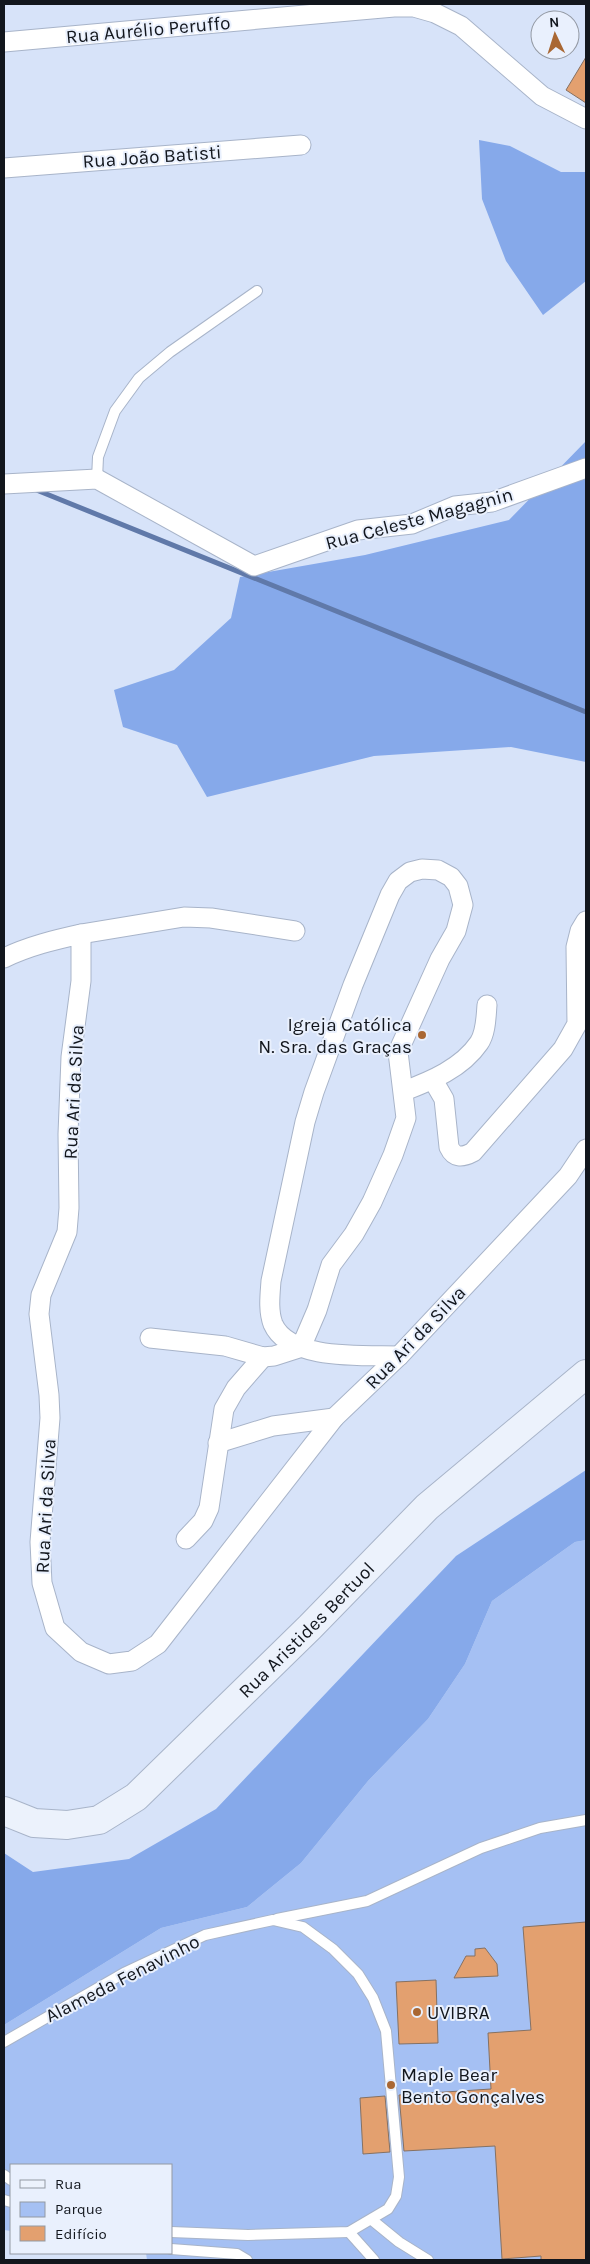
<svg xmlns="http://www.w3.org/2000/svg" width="590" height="2264" viewBox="0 0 590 2264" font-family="Karla,sans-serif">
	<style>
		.green { fill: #a5c0f3 }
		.forest { fill: #86a9ea }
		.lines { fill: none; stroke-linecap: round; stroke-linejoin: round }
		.stream { stroke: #6079a9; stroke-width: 5 }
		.building { fill: #e3a06f; stroke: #857163 }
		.service-casing { stroke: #a8b4c9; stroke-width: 12 }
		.minor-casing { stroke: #a8b4c9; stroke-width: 21 }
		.secondary-casing { stroke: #a8b4c9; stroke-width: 30 }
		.service { stroke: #fff; stroke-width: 10 }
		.minor { stroke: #fff; stroke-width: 19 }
		.secondary { stroke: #ecf2fc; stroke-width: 28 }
		.poi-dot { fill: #a96733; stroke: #e9f0fd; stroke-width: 2 }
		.labels { text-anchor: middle; stroke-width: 4; stroke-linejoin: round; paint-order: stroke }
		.street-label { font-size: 19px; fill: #12161d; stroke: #e9f0fd }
		.poi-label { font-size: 19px; fill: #12161d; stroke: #e9f0fd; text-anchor: start }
	</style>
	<rect width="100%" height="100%" fill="#d7e3f9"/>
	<polygon class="green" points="586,1540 586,2260 147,2260 146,2253 171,2253 171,2165 11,2165 11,2231 4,2230 4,2025 161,1928 247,1907 301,1863 368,1781 428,1719 465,1664 492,1601 575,1542"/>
	<g class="forest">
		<polygon points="479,140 510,146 561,172 586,172 586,281 543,315 506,261 482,199"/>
		<polygon points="586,441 586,762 511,747 374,756 207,797 177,745 123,727 114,690 174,670 231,618 240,577 365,555 509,520"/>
		<polygon points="586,1470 586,1540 575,1542 492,1601 465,1664 428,1719 368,1781 301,1863 247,1907 161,1928 4,2025 4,1853 33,1872 129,1859 216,1809 456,1556"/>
	</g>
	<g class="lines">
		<polyline class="stream" points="34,489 586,712"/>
	</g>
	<g class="building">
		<polygon points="586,57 586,103 566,90"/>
		<polygon points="586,1922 586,2260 541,2260 541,2256 502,2259 495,2146 404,2151 399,2095 491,2089 488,2033 531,2030 523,1927"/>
		<polygon points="485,1948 497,1964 498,1976 454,1978 466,1956 475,1956 475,1949"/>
		<polygon points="436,1980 438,2043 399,2044 396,1982"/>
		<polygon points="385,2096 390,2152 363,2154 360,2098"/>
	</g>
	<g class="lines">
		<defs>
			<g id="service">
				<polyline points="97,479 98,457 115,411 139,378 170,352 257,291"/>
				<polyline points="277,1919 367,1901 481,1848 540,1828 586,1820"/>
				<polyline points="4,2042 124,1973 205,1935 273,1920 303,1927 333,1949 358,1974 373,1998 386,2031 399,2177 396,2196 388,2209 349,2232 248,2235 171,2232"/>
				<polyline points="4,2175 11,2180"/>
				<polyline points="4,2200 11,2202"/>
				<polyline points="372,2220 399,2242 428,2260"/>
				<polyline points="349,2232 374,2260"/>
				<polyline points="171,2249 237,2254 247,2260"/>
			</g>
			<g id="minor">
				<polyline points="4,42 394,7 414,7 435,13 461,26 542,96 586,119"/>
				<polyline points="4,168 301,145"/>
				<polyline points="4,484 97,479 254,566 358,530 412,524 455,506 492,502 586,468"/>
				<polyline points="81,934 184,917 211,918 295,931"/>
				<path d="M 4,958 C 29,946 54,940 81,934 L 81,981 L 71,1057 L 68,1134 L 69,1208 L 67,1232 L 41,1295 L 39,1314 L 49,1395 L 50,1418 L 40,1542 L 42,1583 L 55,1628 L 81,1652 L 109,1664 L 132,1661 L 158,1644 L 334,1418 L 399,1356 L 568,1176 L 586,1149"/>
				<path d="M 433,1080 L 444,1099 L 449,1147 C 454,1158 462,1158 473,1152 L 563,1049 L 577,1024 L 576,947 L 580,931 L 586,921"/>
				<path d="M 404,1091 C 431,1081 462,1068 479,1043 C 486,1033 486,1017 487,1005"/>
				<path d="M 150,1338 L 225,1346 L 263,1357 L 274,1356 L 299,1348 L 305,1338 L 317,1310 L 331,1265 L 354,1234 L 372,1202 L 393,1155 L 406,1118 L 398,1052 L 440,959 L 456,931 L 463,905 L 458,886 L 451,877 L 438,870 L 422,869 L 410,872 L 398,881 L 390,895 L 353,985 L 314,1092 L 305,1122 L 271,1281 C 270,1295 268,1311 273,1324 C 289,1361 364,1355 399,1356"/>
				<polyline points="218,1443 273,1426 334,1418"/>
				<polyline points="186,1539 203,1521 209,1508 224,1409 236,1388 263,1357"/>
			</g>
			<g id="secondary">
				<path id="s1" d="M 4,1811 L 34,1823 L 67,1825 L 99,1820 L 136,1797 L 310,1627 L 427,1507 L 586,1374"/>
			</g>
		</defs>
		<use href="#service" class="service-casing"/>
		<use href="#minor" class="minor-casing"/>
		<use href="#secondary" class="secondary-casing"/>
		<use href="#service" class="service"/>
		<use href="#minor" class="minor"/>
		<use href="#secondary" class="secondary"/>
	</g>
	<g class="poi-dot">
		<circle cx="422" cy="1035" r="5"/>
		<circle cx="417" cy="2012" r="5"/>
		<circle cx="391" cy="2085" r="5"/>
	</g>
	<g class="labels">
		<g class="street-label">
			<text transform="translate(148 29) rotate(-5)" y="7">Rua Aurélio Peruffo</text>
			<text transform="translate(152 156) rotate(-4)" y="7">Rua João Batisti</text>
			<text transform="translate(419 518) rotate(-15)" y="7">Rua Celeste Magagnin</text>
			<text transform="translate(73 1092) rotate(-87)" y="7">Rua Ari da Silva</text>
			<text transform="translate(415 1337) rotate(-46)" y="7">Rua Ari da Silva</text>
			<text transform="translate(45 1506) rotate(-87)" y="7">Rua Ari da Silva</text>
			<text dy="7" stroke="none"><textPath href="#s1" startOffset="380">Rua Aristides Bertuol</textPath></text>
			<text transform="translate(122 1978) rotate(-27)" y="7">Alameda Fenavinho</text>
		</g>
		<g class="poi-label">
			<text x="412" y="1031" text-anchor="end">Igreja Católica<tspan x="412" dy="22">N. Sra. das Graças</tspan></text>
			<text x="427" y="2019">UVIBRA</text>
			<text x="401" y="2081">Maple Bear<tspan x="401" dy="22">Bento Gonçalves</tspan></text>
		</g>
	</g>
	<rect width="590" height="2264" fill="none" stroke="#12161d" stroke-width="10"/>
	<rect x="10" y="2164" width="162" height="90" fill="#e9f0fd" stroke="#9399a3"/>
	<rect x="20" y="2180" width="25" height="8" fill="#ecf2fc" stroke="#9399a3"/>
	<text x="55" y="2189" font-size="15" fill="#12161d">Rua</text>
	<rect x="20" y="2202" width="25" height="15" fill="#a5c0f3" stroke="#9399a3"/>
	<text x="55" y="2214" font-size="15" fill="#12161d">Parque</text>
	<rect x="20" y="2226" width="25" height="15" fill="#e3a06f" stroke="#9399a3"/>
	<text x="55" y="2239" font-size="15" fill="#12161d">Edifício</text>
	<g transform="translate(555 35) rotate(356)"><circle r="24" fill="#e9f0fd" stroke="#9399a3"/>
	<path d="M0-4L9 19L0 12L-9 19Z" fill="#a96733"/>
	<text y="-8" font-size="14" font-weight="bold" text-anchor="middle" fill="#12161d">N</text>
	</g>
</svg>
